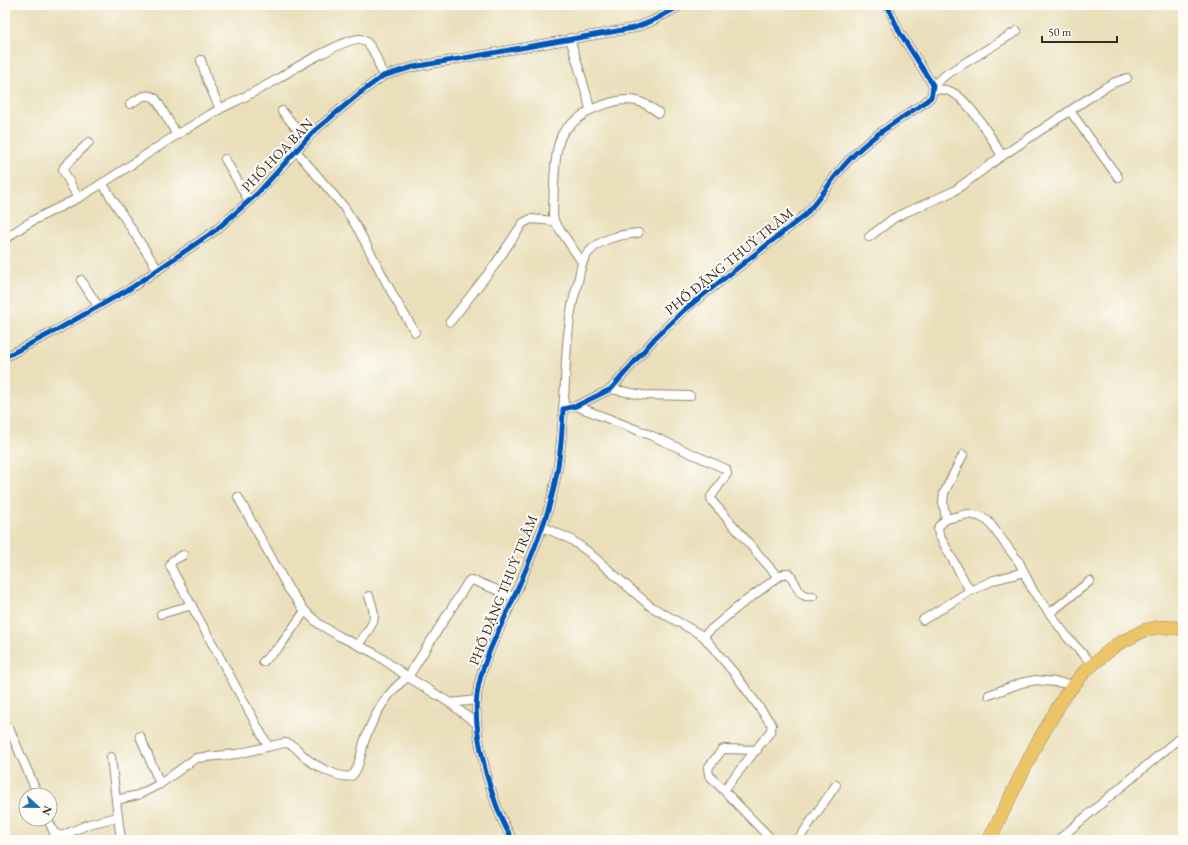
<svg xmlns="http://www.w3.org/2000/svg" width="1188" height="845" viewBox="0 0 1188 845" font-family="'EB Garamond',serif">
	<style>
		.lines { fill: none; stroke-linecap: round; stroke-linejoin: round }
		.street-casing { stroke: #92846c; stroke-width: 10 }
		.primary-casing { stroke: #92846c; stroke-width: 14 }
		.street { stroke: #fff; stroke-width: 8 }
		.primary { stroke: #ecc569; stroke-width: 13 }
		.cycleway-casing { stroke: #fdfcf7; stroke-width: 8 }
		.cycleway { stroke: #0057b8; stroke-width: 5 }
		.labels { text-anchor: middle; stroke-width: 4; stroke-linejoin: round; paint-order: stroke }
		.street-label { font-size: 14px; fill: #3b2a1e; stroke: #fdfcf7 }
	</style>
	<rect width="100%" height="100%" fill="#fdfcf7"/>
	<filter id="ink" filterUnits="userSpaceOnUse"><feTurbulence type="fractalNoise" baseFrequency=".025" numOctaves="2"/><feDisplacementMap in="SourceGraphic" scale="8" xChannelSelector="R" yChannelSelector="G"/><feConvolveMatrix kernelMatrix="1 2 1 2 8 2 1 2 1" color-interpolation-filters="sRGB"/></filter>
	<filter id="wash" filterUnits="userSpaceOnUse"><feTurbulence type="fractalNoise" baseFrequency=".012" numOctaves="4" result="noise"/><feDisplacementMap in="SourceGraphic" scale="16" xChannelSelector="R" yChannelSelector="G"/><feGaussianBlur stdDeviation="0.9" result="paint"/><feColorMatrix in="noise" values="0 0 0 0 0 0 0 0 0 0 0 0 0 0 0 0 0 1.4 0 .05"/><feComposite in="paint" operator="in"/></filter>
	<g filter="url(#wash)">
		<rect width="100%" height="100%" fill="#eadfba"/>
	</g>
	<g filter="url(#ink)">
		<g class="lines">
			<defs>
				<g id="street">
					<path d="M 570,38 L 587,96 L 590,110 C 582,116 572,122 565,130 C 553,143 554,193 553,213 L 554,221 L 582,262"/>
					<polyline points="201,60 207,80 220,109"/>
					<polyline points="933,85 947,74 1017,31"/>
					<path d="M 933,89 C 938,89 944,89 949,91 C 968,97 992,139 1002,156"/>
					<path d="M 130,104 C 139,99 146,91 156,99 L 177,135"/>
					<path d="M 590,110 C 605,104 624,96 640,102 C 647,104 653,109 659,113"/>
					<polyline points="282,111 306,140"/>
					<polyline points="1070,111 1118,177"/>
					<polyline points="296,151 344,207 358,229 394,297 415,332"/>
					<polyline points="225,159 249,201"/>
					<polyline points="102,183 158,270"/>
					<polyline points="78,198 63,170 64,167 89,142"/>
					<polyline points="869,237 894,218 906,212 932,201 954,191 1002,156 1104,88 1113,83 1127,78"/>
					<path d="M 5,240 C 26,221 53,211 78,198 C 114,178 148,152 183,131 C 195,124 207,116 220,109 C 240,99 260,90 279,78 C 291,70 348,37 360,39 C 373,41 379,66 383,76"/>
					<polyline points="81,280 98,306"/>
					<polyline points="450,322 494,266 523,223 531,219 554,221"/>
					<polyline points="5,357 55,331 131,288 216,230 258,193 313,132 360,93 383,76 413,67 634,28 652,21 682,5"/>
					<polyline points="611,389 642,395 690,396"/>
					<polyline points="576,406 650,435 726,469 727,474 711,497 712,501 778,577 739,606 703,636"/>
					<path d="M 563,409 C 566,382 565,354 569,327 C 570,312 574,296 578,282 C 580,272 581,261 588,253 C 601,238 619,235 638,233"/>
					<polyline points="238,497 288,588 305,611 319,624 339,636 374,653 408,677 450,703 477,724"/>
					<polyline points="946,519 943,502 944,493 963,455"/>
					<polyline points="543,527 570,539 587,551 650,606 703,636 735,674 772,725 770,732 724,790"/>
					<polyline points="183,555 172,561 170,566 268,746"/>
					<path d="M 778,577 L 786,573 L 788,573 C 798,582 796,599 813,596"/>
					<polyline points="970,591 939,535 938,529 939,526 946,519 968,514 979,516 988,521 1019,562 1033,591 1068,638 1092,664"/>
					<polyline points="1050,613 1090,581"/>
					<polyline points="161,614 192,605"/>
					<polyline points="923,620 970,591 994,580 1024,572"/>
					<path d="M 358,645 C 373,623 379,622 369,596"/>
					<polyline points="263,662 280,646 305,611"/>
					<polyline points="989,695 1021,683 1036,680 1073,684"/>
					<polyline points="450,703 477,700"/>
					<polyline points="5,725 9,728 38,795"/>
					<polyline points="140,736 160,784"/>
					<polyline points="757,750 724,749 722,750 708,768 709,775 772,840"/>
					<polyline points="111,757 118,817"/>
					<path d="M 116,800 L 138,795 L 160,784 L 196,758 L 237,754 L 284,743 C 295,743 298,752 306,758 C 314,765 339,779 351,776 C 358,773 362,750 364,742 C 373,717 386,692 408,677 L 468,582 L 470,580 L 475,581 L 514,597"/>
					<polyline points="48,819 54,833 61,836 89,824 118,817 121,840"/>
					<path d="M 513,840 C 500,820 493,796 486,773 C 480,747 474,721 477,695 C 481,663 498,633 511,604 C 522,579 533,554 542,528 C 556,491 562,449 563,409 L 576,406 L 611,389 L 655,338 L 684,310 L 805,215 C 822,197 833,176 850,159 C 871,136 899,120 924,103 L 931,97 L 932,93 L 933,85 L 900,33 L 887,5"/>
					<polyline points="798,840 836,785"/>
					<polyline points="1058,840 1183,735"/>
				</g>
				<polyline id="primary" points="989,840 1036,745 1064,697 1085,671 1116,645 1145,630 1160,627 1183,628"/>
			</defs>
			<use href="#street" class="street-casing"/>
			<use href="#primary" class="primary-casing"/>
			<use href="#street" class="street"/>
			<use href="#primary" class="primary"/>
			<defs>
				<g id="cycleway">
					<polyline points="5,357 55,331 131,288 216,230 258,193 313,132 360,93 383,76 413,67 634,28 652,21 682,5"/>
					<path d="M 513,840 C 500,820 493,796 486,773 C 480,747 474,721 477,695 C 481,663 498,633 511,604 C 522,579 533,554 542,528 C 556,491 562,449 563,409 L 576,406 L 611,389 L 655,338 L 684,310 L 805,215 C 822,197 833,176 850,159 C 871,136 899,120 924,103 L 931,97 L 932,93 L 933,85 L 900,33 L 887,5"/>
				</g>
			</defs>
			<use href="#cycleway" class="cycleway-casing"/>
			<use href="#cycleway" class="cycleway"/>
		</g>
	</g>
	<g class="labels">
		<g class="street-label">
			<text transform="translate(277 155) rotate(-46)" y="5">PHỐ HOA BAN</text>
			<text transform="translate(729 261) rotate(-39)" y="5">PHỐ ĐẶNG THUỲ TRÂM</text>
			<text transform="translate(503 590) rotate(-68)" y="5">PHỐ ĐẶNG THUỲ TRÂM</text>
		</g>
	</g>
	<rect width="1188" height="845" fill="none" stroke="#fdfcf7" stroke-width="20"/>
	<g transform="translate(38 807) rotate(112)"><circle r="19" fill="#fdfcf7" stroke="#afa8a0"/>
	<path d="M0-3L7 15L0 10L-7 15Z" fill="#1f6fb2"/>
	<text y="-6" font-size="11" font-weight="bold" text-anchor="middle" fill="#3b2a1e">N</text>
	</g>
	<path d="M1042 36v6h75v-6" fill="none" stroke="#3b2a1e" stroke-width="2"/>
	<text x="1048" y="36" font-size="12" fill="#3b2a1e" stroke="#fdfcf7" stroke-width="3" paint-order="stroke">50 m</text>
</svg>
